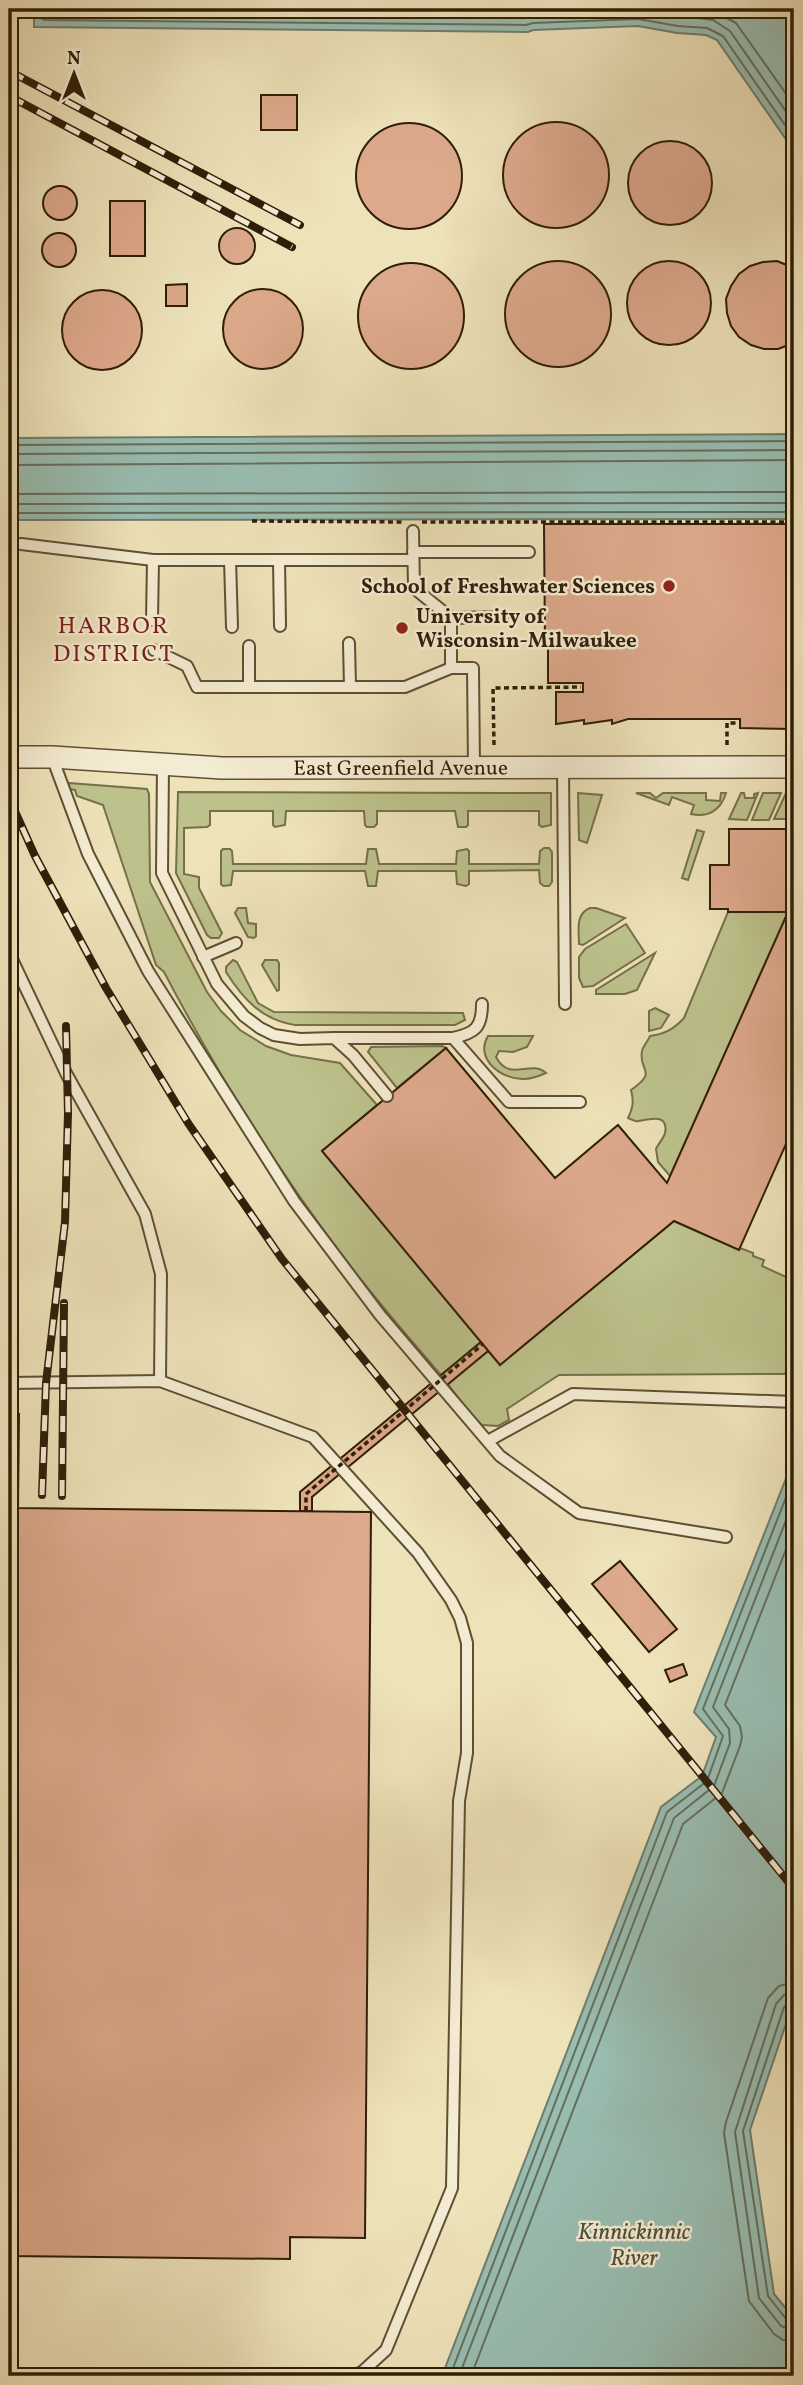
<svg xmlns="http://www.w3.org/2000/svg" width="803" height="2385" viewBox="0 0 803 2385" font-family="Vollkorn,serif">
	<style>
		.green { fill: #bdc28c; stroke: #76704a; stroke-width: 2 }
		.water { fill: #99bdb1; stroke: #6f7d6d; stroke-width: 2 }
		.lines { fill: none; stroke-linecap: round; stroke-linejoin: round }
		.shore { stroke: #646e5c; stroke-width: 2 }
		.building { fill: #dda98b; stroke: #2f1e08; stroke-width: 2 }
		.service-casing { stroke: #5f4f34; stroke-width: 14 }
		.minor-casing { stroke: #5f4f34; stroke-width: 24 }
		.path { stroke: #2f1e08; stroke-width: 3.5; stroke-dasharray: 5 3.5; stroke-linecap: butt }
		.service { stroke: #f4ecd2; stroke-width: 10 }
		.minor { stroke: #f4ecd2; stroke-width: 21 }
		.rail-casing { stroke: #2f1e08; stroke-width: 8 }
		.rail { stroke: #f4ecd2; stroke-width: 5; stroke-dasharray: 16; stroke-linecap: butt }
		.path-bridge { stroke: #2f1e08; stroke-width: 3.5; stroke-dasharray: 5 3.5; stroke-linecap: butt }
		.poi-dot { fill: #8f2418; stroke: #f4ecd2; stroke-width: 2.5 }
		.labels { text-anchor: middle; stroke-width: 5; stroke-linejoin: round; paint-order: stroke }
		.poi-label { font-size: 21px; font-weight: bold; fill: #2f1e08; stroke: #f4ecd2; text-anchor: end }
		.street-label { font-size: 21px; fill: #2f1e08; stroke: #f4ecd2 }
		.water-label { font-size: 23px; font-style: italic; fill: #4f4e3b; stroke: #f4ecd2 }
		.quarter-label { font-size: 24px; letter-spacing: 2px; fill: #7a1f14; stroke: #f4ecd2 }
	</style>
	<rect width="100%" height="100%" fill="#eee2b9"/>
	<filter id="stains"><feTurbulence type="fractalNoise" baseFrequency=".00286" numOctaves="4"/><feColorMatrix values="0 0 0 0 .2 0 0 0 0 .09 0 0 0 0 .02 0 0 0 .5 -.17"/></filter>
	<radialGradient id="worn" r=".72"><stop offset=".6" stop-color="#630" stop-opacity="0"/><stop offset="1" stop-color="#630" stop-opacity=".3"/></radialGradient>
	<g class="green">
		<path d="M 69,783 L 147,789 L 149,794 L 150,882 L 207,992 L 221,1011 L 240,1030 L 266,1046 L 291,1055 L 340,1063 L 377,1105 L 322,1151 L 481,1342 L 441,1375 C 411,1340 380,1305 352,1268 C 281,1176 218,1075 164,972 L 156,965 L 103,805 L 77,796 L 75,790 L 69,789 Z"/>
		<polygon points="178,792 551,793 551,825 542,827 539,825 539,811 468,811 468,825 466,827 458,827 455,811 377,811 377,824 374,827 367,827 365,825 364,811 286,811 285,825 275,827 273,825 273,811 210,811 210,825 207,827 184,828 184,874 199,877 199,888 222,933 219,938 211,938 207,935 176,873"/>
		<polygon points="578,793 602,795 587,843 579,840"/>
		<path d="M 636,793 L 650,793 L 656,798 L 663,793 L 706,793 L 706,800 L 720,801 L 721,793 L 726,793 C 721,810 708,818 691,814 L 694,805 L 672,797 L 669,805 Z"/>
		<polygon points="741,793 744,793 745,798 754,798 754,794 758,793 747,820 729,819"/>
		<polygon points="763,793 781,793 769,820 752,820"/>
		<polygon points="786,793 794,793 794,812 791,819 774,819"/>
		<polygon points="697,830 704,832 688,880 682,878"/>
		<polygon points="544,848 549,848 552,852 552,882 549,886 544,886 540,883 539,870 469,871 469,884 466,886 457,884 456,871 378,871 376,886 368,886 365,871 233,871 231,885 223,886 221,884 221,851 223,849 230,849 232,851 233,864 366,864 368,849 376,849 379,864 456,864 457,851 467,849 469,851 469,864 539,864 540,851"/>
		<polygon points="238,908 246,908 248,923 256,924 256,936 254,938 248,937 235,913"/>
		<path d="M 590,908 L 596,908 L 625,918 L 583,945 L 579,944 C 579,930 575,914 590,908 Z"/>
		<path d="M 728,912 L 788,912 L 670,1176 L 658,1162 L 656,1149 C 658,1144 664,1138 665,1133 C 669,1113 649,1119 639,1121 C 634,1122 633,1120 628,1118 C 633,1108 634,1101 631,1090 C 659,1070 638,1072 642,1051 C 643,1046 648,1041 650,1036 C 665,1034 674,1029 684,1018 Z"/>
		<polygon points="626,924 645,953 593,986 583,987 579,978 579,957 585,949"/>
		<polygon points="655,953 637,990 625,994 596,994 596,990"/>
		<path d="M 233,960 L 237,962 L 258,1003 L 274,1012 L 463,1013 L 465,1020 L 455,1025 L 295,1025 C 262,1020 243,999 226,972 L 226,967 Z"/>
		<polygon points="265,960 277,960 279,963 279,990 277,991 262,965"/>
		<polygon points="655,1008 669,1015 661,1028 649,1031 649,1011"/>
		<path d="M 488,1036 L 533,1036 L 527,1047 L 513,1052 L 499,1051 L 496,1057 C 510,1083 530,1059 546,1073 C 539,1076 532,1079 524,1079 C 502,1080 474,1059 488,1036 Z"/>
		<polygon points="442,1046 446,1048 397,1088 368,1052 371,1047"/>
		<polygon points="674,1221 739,1250 740,1248 753,1253 753,1256 764,1260 762,1266 786,1277 789,1272 794,1275 794,1350 785,1374 559,1375 507,1409 509,1420 498,1426 482,1425 471,1415 448,1384 488,1351 501,1364"/>
	</g>
	<g class="water">
		<polygon points="34,9 794,9 794,151 717,40 706,35 677,33 638,26 533,30 528,32 34,27"/>
		<polygon points="794,434 794,519 9,520 9,438"/>
		<polygon points="794,1458 794,2000 750,2130 774,2294 794,2318 794,2376 442,2376 661,1807 702,1776 716,1737 694,1712"/>
	</g>
	<g class="lines">
		<g class="shore">
			<polyline points="41,9 41,18 44,20 526,25 533,23 638,19 678,26 707,28 723,36 794,138"/>
			<polyline points="50,9 53,11 524,16 533,14 638,10 713,20 730,31 794,123"/>
			<polyline points="710,9 736,23 794,105"/>
			<polyline points="9,445 794,441"/>
			<polyline points="9,454 794,450"/>
			<polyline points="9,465 794,460"/>
			<polyline points="9,494 794,492"/>
			<polyline points="9,504 794,503"/>
			<polyline points="9,513 794,512"/>
			<polyline points="794,1982 779,1986 768,1998 726,2122 724,2133 749,2301 774,2334 783,2340 794,2341"/>
			<polyline points="794,1993 784,1995 776,2004 735,2132 759,2298 781,2326 794,2331"/>
			<polyline points="794,2002 788,2003 784,2007 743,2131 768,2296 787,2320 794,2322"/>
			<polyline points="450,2376 667,1812 707,1781 723,1736 703,1709 794,1477"/>
			<polyline points="459,2376 674,1818 714,1786 730,1743 729,1729 713,1707 794,1500"/>
			<polyline points="471,2376 683,1824 722,1793 740,1746 742,1737 740,1726 725,1705 794,1529"/>
		</g>
	</g>
	<g class="building">
		<rect x="261" y="95" width="36" height="35"/>
		<circle cx="556" cy="175" r="53"/>
		<circle cx="409" cy="176" r="53"/>
		<circle cx="670" cy="183" r="42"/>
		<circle cx="60" cy="203" r="17"/>
		<rect x="110" y="201" width="35" height="55"/>
		<circle cx="237" cy="246" r="18"/>
		<circle cx="59" cy="250" r="17"/>
		<circle cx="669" cy="303" r="42"/>
		<polygon points="777,261 794,268 794,343 778,349 764,349 751,345 739,337 731,326 727,313 726,299 731,286 739,274 750,266 763,262"/>
		<circle cx="558" cy="314" r="53"/>
		<circle cx="411" cy="316" r="53"/>
		<polygon points="187,284 187,306 166,306 166,285"/>
		<circle cx="263" cy="329" r="40"/>
		<circle cx="102" cy="330" r="40"/>
		<polygon points="544,524 794,524 794,729 740,728 740,719 628,719 612,724 612,720 584,724 584,720 556,724 556,692 583,692 583,683 548,683 548,648 545,647"/>
		<polygon points="729,829 794,829 794,1126 739,1250 674,1221 500,1365 322,1151 446,1048 555,1178 618,1125 667,1183 788,912 728,912 728,909 710,909 710,865 729,865"/>
		<polygon points="481,1342 488,1351 312,1497 312,1511 300,1511 300,1492"/>
		<polygon points="9,1414 19,1414 18,1508 371,1512 365,2238 290,2237 290,2259 9,2256"/>
		<polygon points="620,1561 677,1629 649,1652 592,1584"/>
		<polygon points="683,1664 687,1675 670,1682 665,1670"/>
	</g>
	<g class="lines">
		<defs>
			<g id="service">
				<polyline points="413,531 414,588 451,618 451,668"/>
				<polyline points="21,544 153,560 413,560"/>
				<polyline points="413,552 529,552"/>
				<polyline points="230,560 232,627"/>
				<polyline points="279,560 280,626"/>
				<polyline points="451,618 503,617"/>
				<polyline points="152,620 153,560"/>
				<polyline points="349,643 350,687"/>
				<polyline points="249,646 249,687"/>
				<polyline points="154,650 187,666 197,687 405,687 451,668 473,668 474,767"/>
				<polyline points="52,757 88,854 148,971 294,1201 380,1315 500,1456 579,1513 726,1537"/>
				<polyline points="163,766 162,873 217,984 244,1016 260,1028 274,1035 300,1039 334,1038 353,1055 387,1096"/>
				<polyline points="563,767 565,1004"/>
				<polyline points="9,953 67,1075 145,1214 161,1274 160,1381"/>
				<polyline points="203,957 236,943"/>
				<path d="M 334,1038 L 453,1038 C 475,1033 482,1028 482,1004"/>
				<polyline points="453,1038 509,1102 580,1102"/>
				<polyline points="9,1383 160,1381 313,1437 418,1553 451,1600 460,1618 467,1643 467,1753 459,1801 452,2188 386,2350 362,2372 351,2376"/>
				<polyline points="488,1441 573,1394 794,1402"/>
			</g>
			<g id="minor">
				<path id="s1" d="M 9,757 L 52,757 L 222,768 L 794,767"/>
			</g>
		</defs>
		<use href="#service" class="service-casing"/>
		<use href="#minor" class="minor-casing"/>
		<g class="path">
			<polyline points="252,521 404,522"/>
			<polyline points="422,522 794,522"/>
			<polyline points="494,745 493,688 581,687"/>
			<polyline points="727,745 727,723 740,723"/>
		</g>
		<use href="#service" class="service"/>
		<use href="#minor" class="minor"/>
		<defs>
			<g id="rail">
				<polyline points="9,71 300,225"/>
				<polyline points="9,96 292,247"/>
				<polyline points="9,798 35,856 106,988 188,1123 282,1259 794,1889"/>
				<polyline points="42,1495 46,1383 65,1222 68,1113 66,1026"/>
				<polyline points="62,1496 64,1303"/>
			</g>
		</defs>
		<use href="#rail" class="rail-casing"/>
		<use href="#rail" class="rail"/>
		<polyline class="path-bridge" points="306,1511 306,1494 483,1344"/>
	</g>
	<g class="poi-dot">
		<circle cx="669" cy="586" r="7"/>
		<circle cx="402" cy="628" r="7"/>
	</g>
	<g class="labels">
		<g class="poi-label">
			<text x="655" y="593">School of Freshwater Sciences</text>
			<text x="416" y="623" text-anchor="start">University of<tspan x="416" dy="24">Wisconsin-Milwaukee</tspan></text>
		</g>
		<g class="street-label">
			<text dy="7" stroke="none"><textPath href="#s1" startOffset="392">East Greenfield Avenue</textPath></text>
		</g>
		<g class="water-label">
			<text x="634" y="2239">Kinnickinnic<tspan x="634" dy="26">River</tspan></text>
		</g>
		<g class="quarter-label">
			<text x="114" y="633">HARBOR<tspan x="114" dy="28">DISTRICT</tspan></text>
		</g>
	</g>
	<rect width="803" height="2385" fill="none" stroke="#eee2b9" stroke-width="35"/>
	<rect x="10" y="10" width="782" height="2364" fill="none" stroke="#2f1e08" stroke-width="3.5"/>
	<rect x="18" y="18" width="768" height="2350" fill="none" stroke="#2f1e08" stroke-width="2"/>
	<g transform="translate(74 74)" stroke="#f4ecd2" stroke-width="5" paint-order="stroke">
	<path d="M0-5L12 26L0 18L-12 26Z" fill="#2f1e08"/>
	<text y="-10" font-size="19" font-weight="bold" text-anchor="middle" fill="#2f1e08">N</text>
	</g>
	<rect width="100%" height="100%" filter="url(#stains)"/>
	<rect width="100%" height="100%" fill="url(#worn)"/>
</svg>
